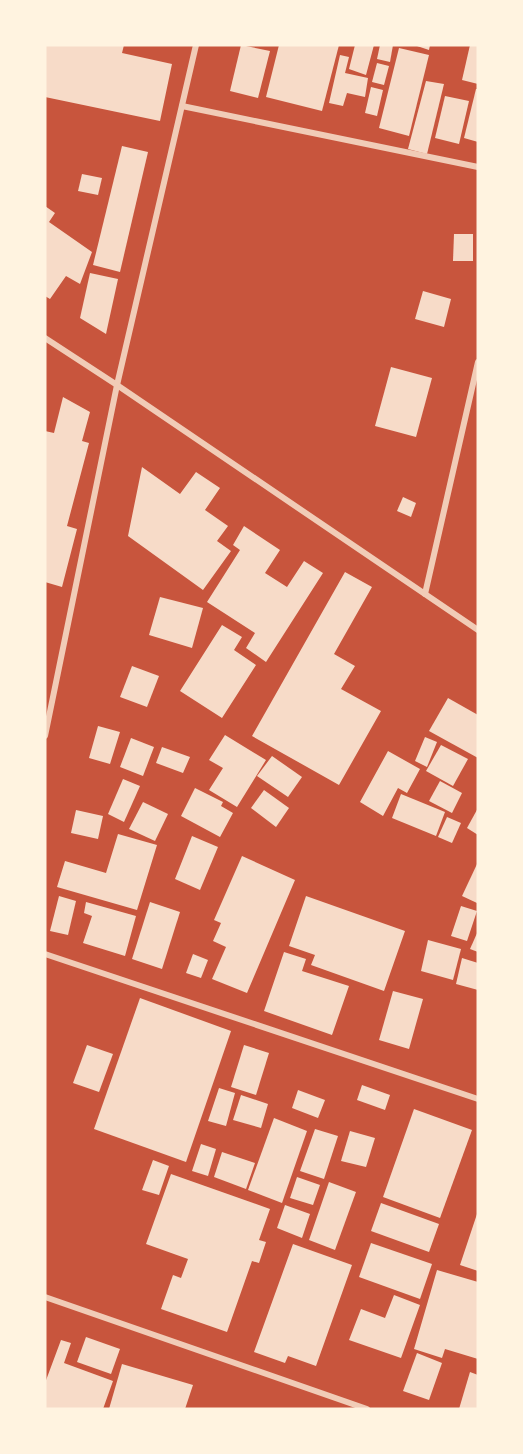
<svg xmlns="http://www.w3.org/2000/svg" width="523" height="1454" viewBox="0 0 523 1454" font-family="Karla,sans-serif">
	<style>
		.building { fill: #f7dbc8 }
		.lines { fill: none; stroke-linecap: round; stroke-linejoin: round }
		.minor { stroke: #f1ccb7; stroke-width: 6 }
	</style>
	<rect width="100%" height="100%" fill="#c8553d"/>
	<g class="building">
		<polygon points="45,45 124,45 122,53 172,64 160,121 45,97"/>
		<polygon points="241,45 270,51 258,98 230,91"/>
		<polygon points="279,45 339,45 322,111 266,97"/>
		<polygon points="355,45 374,45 366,75 349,69"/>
		<polygon points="380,45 393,45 390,62 377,59"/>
		<polygon points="414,45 430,45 429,50"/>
		<polygon points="470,45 478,45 478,84 462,80"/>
		<polygon points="399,48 429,55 409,136 379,128"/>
		<polygon points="340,55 349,57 345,73 368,78 365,97 347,93 343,106 329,103"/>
		<polygon points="377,63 389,66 384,85 372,82"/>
		<polygon points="426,81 444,84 427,154 408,149"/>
		<polygon points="371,87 383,90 377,116 365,113"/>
		<polygon points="476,89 478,89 478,142 464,138"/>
		<polygon points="445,96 469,101 459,144 435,138"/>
		<polygon points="122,146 148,152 120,272 93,265"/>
		<polygon points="82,174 102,178 98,195 78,191"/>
		<polygon points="45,206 55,213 49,222 92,252 80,284 66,276 50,299 45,296"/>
		<polygon points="454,234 473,234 473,261 453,261"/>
		<polygon points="90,273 118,279 106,334 80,318"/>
		<polygon points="423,291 451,299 444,327 415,319"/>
		<polygon points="391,367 432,378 416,437 375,426"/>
		<polygon points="63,397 90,412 82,441 89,443 67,526 77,529 62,587 45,582 45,431 54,433"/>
		<polygon points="142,467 180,494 196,472 220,488 205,510 228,526 217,541 231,551 203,590 128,536"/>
		<polygon points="403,497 416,503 411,517 397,511"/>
		<polygon points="244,526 280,550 265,573 287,587 304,561 323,573 266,662 246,648 255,633 207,602 240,550 233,545"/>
		<polygon points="345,572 372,587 334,654 355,666 341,689 381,711 339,785 252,736"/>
		<polygon points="160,597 203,608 192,648 149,635"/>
		<polygon points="222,625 242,637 234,650 256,665 222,718 180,691"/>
		<polygon points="132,666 159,676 147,707 120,697"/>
		<polygon points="448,698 478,715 478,758 429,731"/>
		<polygon points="98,726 120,732 110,764 89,758"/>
		<polygon points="225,735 266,760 237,807 209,790 223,768 209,760"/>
		<polygon points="425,737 437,742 427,767 415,761"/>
		<polygon points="131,738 154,747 143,776 120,767"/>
		<polygon points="441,745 468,759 453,786 426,771"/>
		<polygon points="162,747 190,757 183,773 156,763"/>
		<polygon points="388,751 420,769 407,793 398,788 383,816 360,802"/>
		<polygon points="272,756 302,777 288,797 257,776"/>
		<polygon points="123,779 140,786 124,822 108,814"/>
		<polygon points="440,781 462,793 452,813 429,801"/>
		<polygon points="195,788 223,802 221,806 233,813 220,837 181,816"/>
		<polygon points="264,790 289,808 276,827 251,808"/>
		<polygon points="401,794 445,812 436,836 392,818"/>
		<polygon points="143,802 168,814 155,841 129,829"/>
		<polygon points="478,808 478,835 467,828"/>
		<polygon points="76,810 103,816 98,839 71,833"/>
		<polygon points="447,817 461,823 452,843 438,837"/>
		<polygon points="118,834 157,845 137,910 57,887 65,861 106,873"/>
		<polygon points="192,836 218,847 200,890 175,879"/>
		<polygon points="242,856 295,880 247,993 212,979 226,947 213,941 221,923 214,920"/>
		<polygon points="478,862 478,902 477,903 462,896"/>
		<polygon points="59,896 76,901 68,935 50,931"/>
		<polygon points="306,896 405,931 384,991 311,965 315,955 289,946"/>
		<polygon points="86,902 136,916 125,956 83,943 92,916 84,913"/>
		<polygon points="150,902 180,912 162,969 132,959"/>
		<polygon points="461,906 477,911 467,941 451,936"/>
		<polygon points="478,931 478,952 470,949"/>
		<polygon points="428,940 461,949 453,980 421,971"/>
		<polygon points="284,952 306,959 302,971 349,986 332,1035 264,1011"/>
		<polygon points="193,954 208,960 201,978 186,973"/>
		<polygon points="462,958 478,963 478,990 456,984"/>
		<polygon points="393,991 423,999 409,1049 379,1040"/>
		<polygon points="140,998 231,1031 186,1162 94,1129"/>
		<polygon points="87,1045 113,1054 99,1092 73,1083"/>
		<polygon points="244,1045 269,1053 256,1095 231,1087"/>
		<polygon points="362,1085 390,1095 385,1110 357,1100"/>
		<polygon points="219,1088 235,1093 226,1126 208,1121"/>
		<polygon points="298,1090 325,1100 318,1118 292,1108"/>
		<polygon points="241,1095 268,1104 261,1128 233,1120"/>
		<polygon points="414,1109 472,1130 440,1218 383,1197"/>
		<polygon points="274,1118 307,1131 282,1203 248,1190"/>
		<polygon points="315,1129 338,1136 324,1179 300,1171"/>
		<polygon points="350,1131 375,1138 366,1167 341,1161"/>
		<polygon points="201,1144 216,1149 208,1176 192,1171"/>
		<polygon points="222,1152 255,1163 246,1189 214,1177"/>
		<polygon points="153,1160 169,1166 159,1195 142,1190"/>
		<polygon points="171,1174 270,1209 259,1240 266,1242 259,1263 252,1261 227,1332 161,1309 173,1275 181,1278 188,1259 146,1244"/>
		<polygon points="297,1177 320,1185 313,1205 290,1198"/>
		<polygon points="329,1182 356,1192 335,1250 309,1240"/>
		<polygon points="381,1203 439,1224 429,1252 371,1231"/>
		<polygon points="285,1205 310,1214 302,1238 277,1228"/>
		<polygon points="478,1211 478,1271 460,1265"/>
		<polygon points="371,1243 432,1264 420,1299 359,1277"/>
		<polygon points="293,1244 352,1265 316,1366 288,1356 285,1363 254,1352"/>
		<polygon points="437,1270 478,1282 478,1359 445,1349 442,1358 414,1349"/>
		<polygon points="394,1295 420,1305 401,1358 349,1340 361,1309 385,1318"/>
		<polygon points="86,1337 120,1349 111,1374 77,1362"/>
		<polygon points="61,1340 71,1343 64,1363 113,1381 103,1409 45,1409 45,1383"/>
		<polygon points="417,1353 442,1363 429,1400 403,1391"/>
		<polygon points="122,1364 193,1385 185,1409 109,1409"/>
		<polygon points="470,1372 478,1375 478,1409 459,1409"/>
	</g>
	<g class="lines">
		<g class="minor">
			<polyline points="182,106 478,167"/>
			<polyline points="45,338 117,385 478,630"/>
			<polyline points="425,594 478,362"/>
			<polyline points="45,736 117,385 196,45"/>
			<polyline points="45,954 478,1099"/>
			<polyline points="45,1297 367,1409"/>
		</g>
	</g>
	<rect width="523" height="1454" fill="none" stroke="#fff3e0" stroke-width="93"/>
</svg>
